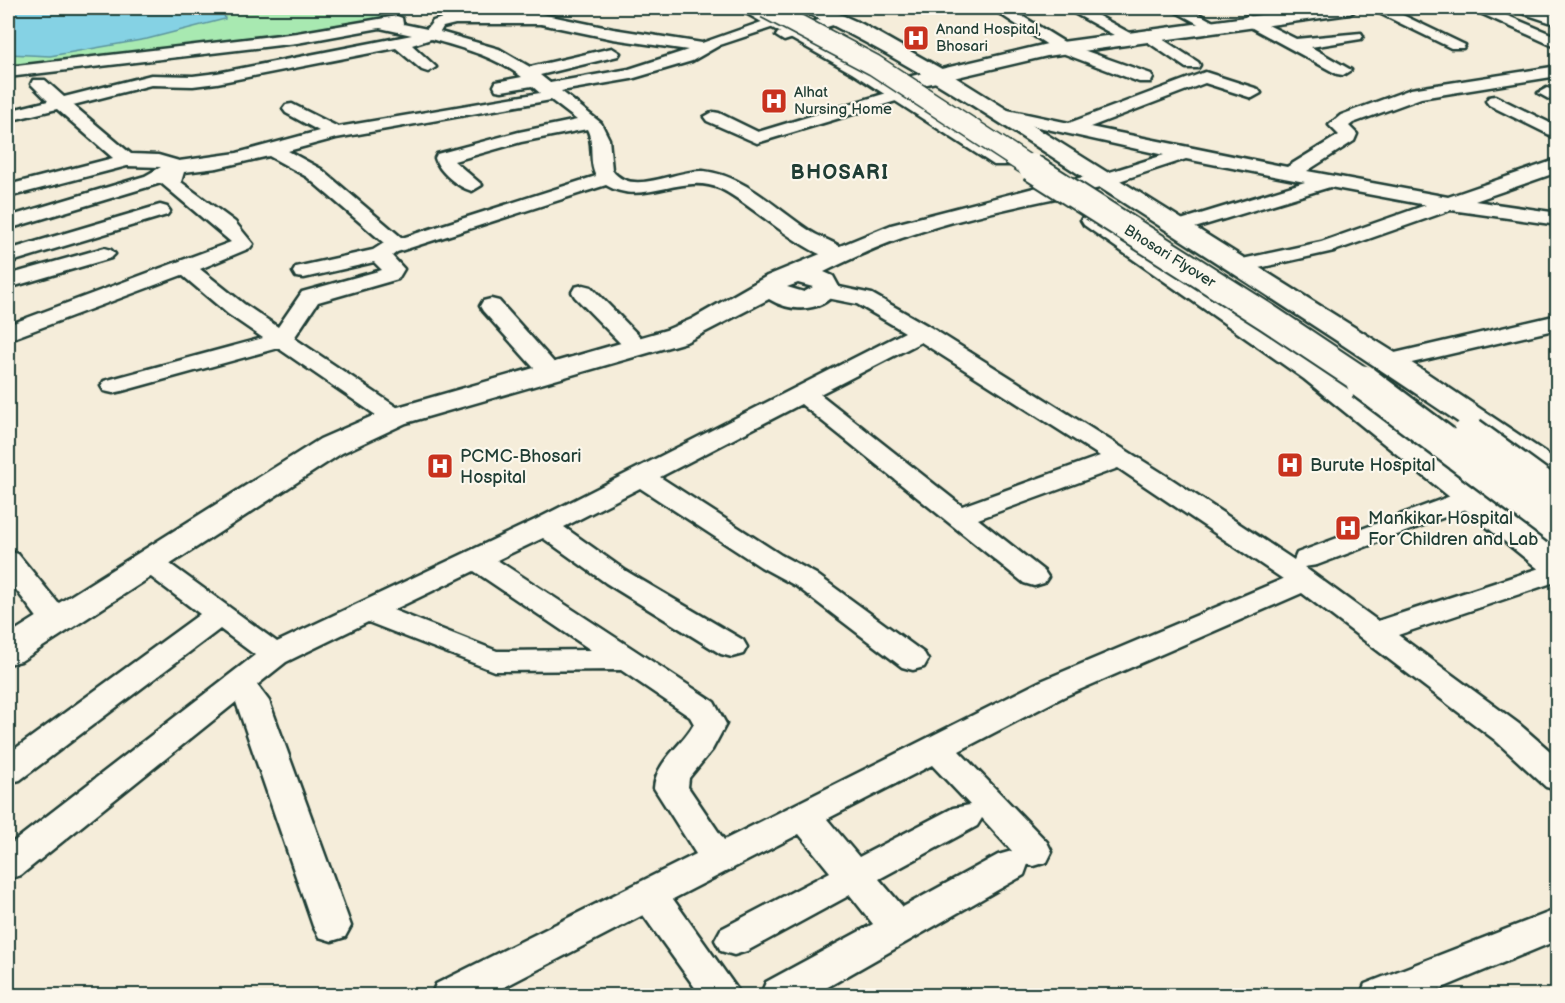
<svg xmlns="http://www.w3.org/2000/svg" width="1565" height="1003" viewBox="0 0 1565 1003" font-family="'Balsamiq Sans',sans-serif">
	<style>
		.green { fill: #a8e9b1; stroke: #649372; stroke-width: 1.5 }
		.water { fill: #85d2e4; stroke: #5c969e; stroke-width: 1.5 }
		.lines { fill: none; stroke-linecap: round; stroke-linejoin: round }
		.street-casing { stroke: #1f3d34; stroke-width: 5 }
		.secondary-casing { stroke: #1f3d34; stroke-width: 5 }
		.primary-casing { stroke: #1f3d34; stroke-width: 5 }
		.street { fill: #fbf7ec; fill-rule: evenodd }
		.secondary { fill: #fbf7ec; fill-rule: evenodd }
		.primary { fill: #fbf7ec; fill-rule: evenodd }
		.highway-bridge-far2-casing { stroke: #1f3d34; stroke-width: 23; stroke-linecap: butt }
		.highway-bridge-far1-casing { stroke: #1f3d34; stroke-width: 30; stroke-linecap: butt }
		.highway-bridge-casing { stroke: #1f3d34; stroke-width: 38; stroke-linecap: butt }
		.highway-bridge-far2 { stroke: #fbf7ec; stroke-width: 20 }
		.highway-bridge-far1 { stroke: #fbf7ec; stroke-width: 26 }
		.highway-bridge { stroke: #fbf7ec; stroke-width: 33 }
		.labels { text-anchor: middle; stroke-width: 4.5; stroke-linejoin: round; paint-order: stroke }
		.far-poi-label { font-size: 15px; fill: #1f3d34; stroke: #fbf7ec; text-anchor: start }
		.far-street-label { font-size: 15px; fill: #1f3d34; stroke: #fbf7ec }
		.poi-label { font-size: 18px; fill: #1f3d34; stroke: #fbf7ec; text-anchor: start }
		.far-district-label { font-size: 20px; font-weight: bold; letter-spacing: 1.5px; fill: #1f3d34; stroke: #fbf7ec }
	</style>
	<rect width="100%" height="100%" fill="#f5edda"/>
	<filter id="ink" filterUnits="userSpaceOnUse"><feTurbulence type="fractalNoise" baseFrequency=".0167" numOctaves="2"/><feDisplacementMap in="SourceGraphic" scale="12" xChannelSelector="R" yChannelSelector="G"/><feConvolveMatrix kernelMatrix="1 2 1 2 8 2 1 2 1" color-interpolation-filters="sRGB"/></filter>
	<g filter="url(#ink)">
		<polygon class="green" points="8,8 427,8 308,32 8,67"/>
		<polygon class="water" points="8,8 223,8 225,19 147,39 50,56 8,54"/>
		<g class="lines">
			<defs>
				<g id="street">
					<polygon points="991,8 1009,8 1069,45 1151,74 1153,78 1151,82 1139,82 1057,51"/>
					<polygon points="1065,8 1084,8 1137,37 1135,40 1123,40"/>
					<polygon points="1169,8 1188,8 1219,25 1216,28 1206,28"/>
					<polygon points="1369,8 1388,8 1465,45 1463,48 1451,48"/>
					<polygon points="1469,8 1489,8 1558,37 1558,48"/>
					<polygon points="1513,8 1534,8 1558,16 1558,25 1516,11"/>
					<path d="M 454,14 L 541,14 L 613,29 L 702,43 L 770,19 L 780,19 L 783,22 L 780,25 L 720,45 L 692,61 L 631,79 L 561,91 L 601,123 L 609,139 L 612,170 C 632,198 675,169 703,171 C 745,175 777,210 810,231 C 822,239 842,244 850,255 L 846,259 C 817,267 751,203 721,189 C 682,171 644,208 606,185 L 397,252 L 392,256 L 404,269 L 398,279 L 318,302 L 294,338 L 404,412 L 407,417 L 404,422 L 395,424 L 386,422 L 278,348 L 122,391 L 113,393 L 104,391 L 101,386 L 104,381 L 263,338 L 228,314 L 182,275 L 8,340 L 8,325 L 231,242 L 161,183 L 8,229 L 8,217 L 145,176 L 161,167 L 127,166 L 8,197 L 8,185 L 113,158 L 57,109 L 8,121 L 8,111 L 48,101 L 31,84 L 33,80 L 45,80 L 64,97 L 151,75 L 193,76 L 217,73 L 412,35 L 380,28 L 297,43 L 8,77 L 8,67 L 297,33 L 397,16 L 402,18 L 403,24 L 427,29 L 433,21 ZM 455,24 L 541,24 L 613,39 L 688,50 L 629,69 L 550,83 L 540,75 L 618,56 L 620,53 L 612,48 L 530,67 L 499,49 L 440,32 L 443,27 ZM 431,39 C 465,49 494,56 522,77 L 496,82 L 494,86 L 496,90 L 502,91 L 532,86 L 540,93 L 338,127 L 292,104 L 286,105 L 283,109 L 286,113 L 319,131 L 237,153 L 179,161 L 158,155 L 131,154 L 73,105 L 151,85 L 193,86 L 217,83 L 396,48 L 422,70 L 428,72 L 436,67 L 412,45 ZM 551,100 L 577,120 L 519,132 L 437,154 L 435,158 C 439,172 458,187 472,191 L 482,185 L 454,161 L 521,142 L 587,129 C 595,144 588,161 596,176 L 402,238 L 321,169 L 288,151 L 336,138 ZM 269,156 L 307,177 L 384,243 L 373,250 L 296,267 L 293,272 L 296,277 L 304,278 L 374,262 L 382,270 L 302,292 L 278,327 L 244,304 L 200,269 L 250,248 L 253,244 L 235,222 L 181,182 L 184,172 L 217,168 Z"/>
					<polygon points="837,14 845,19 842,22 784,41 776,36 778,33"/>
					<polygon points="1248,15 1296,39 1361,33 1363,36 1361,39 1311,47 1351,70 1343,75 1337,74 1243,23 1240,20"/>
					<polygon points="1148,30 1198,62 1200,65 1198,68 1186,68 1142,38 1140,35"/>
					<polygon points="1558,66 1558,76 1421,98 1353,123 1349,126 1357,134 1354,141 1307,171 1448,197 1558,159 1558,172 1475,201 1558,213 1558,225 1451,210 1334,251 1241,272 1233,271 1230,266 1233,261 1321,242 1426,205 1330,187 1178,233 1171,231 1168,227 1171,223 1305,182 1186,159 1104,186 1094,180 1097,176 1164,155 998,118 989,113 998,108 1069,123 1205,72 1258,89 1261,93 1252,98 1205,83 1090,127 1287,167 1339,135 1329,125 1341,115 1411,89"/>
					<polygon points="1547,88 1558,92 1558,104 1538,93"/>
					<polygon points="900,89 906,90 909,94 906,98 757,143 707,121 704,117 713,112 719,113 758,132"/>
					<polygon points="1495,96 1558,127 1558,139 1489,105 1486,101 1489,97"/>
					<polygon points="160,205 167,207 170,211 167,215 8,263 8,250"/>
					<polygon points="104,248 111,250 115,254 111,258 8,288 8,275"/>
					<path d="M 825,284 L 872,294 L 930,327 L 1167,476 L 1294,560 L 1297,553 L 1483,484 L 1492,482 L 1501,484 L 1505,490 L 1501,496 L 1317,565 L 1304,567 L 1378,621 L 1558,562 L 1558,581 L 1398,635 L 1519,724 L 1558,758 L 1558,790 L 1546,787 L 1495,740 L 1302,593 L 1063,697 L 959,751 L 1047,842 L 1052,852 L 1047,862 L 1034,866 L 1028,864 L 1024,875 L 812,996 L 761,994 L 766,982 L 873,924 L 850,895 L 747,951 L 734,955 L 721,951 L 715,940 L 721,929 L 830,872 L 799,834 L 673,899 L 742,996 L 701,996 L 643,915 L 487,996 L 431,996 L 436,984 L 696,854 L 654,788 C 656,761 681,747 694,724 L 690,717 L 621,670 L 494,671 L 368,622 L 286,662 L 257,685 L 269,701 L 351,926 L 345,937 L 332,941 L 319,937 L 313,926 L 236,702 L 21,875 L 8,879 L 8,846 L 255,655 L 220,629 L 20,780 L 8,783 L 8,754 L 200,614 L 139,568 L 135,562 L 139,556 L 149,553 L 159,556 L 277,642 L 535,520 L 905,332 L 857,304 L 817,296 L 814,291 L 817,286 ZM 921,342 L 1100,456 L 962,506 L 820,394 ZM 801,404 L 1024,583 L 1034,586 L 1044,583 L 1048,577 L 1044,571 L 978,519 L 1118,468 L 1283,579 L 1041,681 L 724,840 L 688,787 L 689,778 L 712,750 L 726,724 L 714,702 L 497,560 L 543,538 L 606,583 L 721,654 L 732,657 L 743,654 L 747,647 L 743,640 L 626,571 L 564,527 L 640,488 L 761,567 L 796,586 L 902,667 L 913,670 L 924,667 L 928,660 L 924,653 L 816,574 L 781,555 L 660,477 ZM 474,571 L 591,650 L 497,651 L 393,610 ZM 932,765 L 970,805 L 953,808 L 859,857 L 827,819 ZM 982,818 L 1012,851 L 998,855 L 903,907 L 879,879 L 977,826 Z"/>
					<polygon points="583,285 591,287 646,343 650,348 646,353 630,353 575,297 572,292 575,287"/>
					<polygon points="491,299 499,301 558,367 562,372 558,377 542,377 483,311 480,306 483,301"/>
					<polygon points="1558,315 1558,329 1390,368 1382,366 1378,361 1382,356"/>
					<polygon points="8,551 18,554 67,614 71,621 67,628 56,631 45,628 8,579"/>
					<polygon points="1558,909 1558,940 1423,996 1360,996 1365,984"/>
				</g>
				<g id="secondary">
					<polygon points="1313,8 1359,8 1350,14 1047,56 889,93 882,91 879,87 882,83 1047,44"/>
					<path d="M 1104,173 L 1112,175 L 1116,180 L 1112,185 C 1044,202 974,213 908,236 C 879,245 851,259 824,272 L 833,276 L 839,287 C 825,313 792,313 769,299 L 686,342 L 406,423 L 342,453 L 21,661 L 8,664 L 8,635 L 320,439 L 384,411 L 666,330 L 692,319 L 767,276 L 891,225 L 1049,184 ZM 798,283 L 813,287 L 804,292 L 787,287 Z"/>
				</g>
				<g id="primary">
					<polygon points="737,8 759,8 866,65 1010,155 1013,160 1010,165 994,165 852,73"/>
					<path d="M 803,8 L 826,8 L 862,24 L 947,72 L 1421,369 L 1558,461 L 1558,486 L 1547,483 C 1405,384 1261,291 1116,198 C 1014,133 915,63 805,12 Z"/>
					<polygon points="1093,213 1102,215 1324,367 1558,549 1558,578 1546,575 1304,379 1084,225 1081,220 1084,215"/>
				</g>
			</defs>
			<use href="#street" class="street-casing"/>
			<use href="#secondary" class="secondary-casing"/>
			<use href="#primary" class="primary-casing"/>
			<use href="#street" class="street"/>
			<use href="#secondary" class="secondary"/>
			<use href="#primary" class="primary"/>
			<defs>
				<polyline id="highway-bridge-far2" points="766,8 874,65 1033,169"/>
				<polyline id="highway-bridge-far1" points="1031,167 1267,317 1366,383"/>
				<g id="highway-bridge">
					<polyline points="1363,382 1558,528"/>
					<polyline points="1470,434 1558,498"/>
				</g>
			</defs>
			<use href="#highway-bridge-far2" class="highway-bridge-far2-casing"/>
			<use href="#highway-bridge-far1" class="highway-bridge-far1-casing"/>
			<use href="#highway-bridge" class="highway-bridge-casing"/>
			<use href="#highway-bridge-far2" class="highway-bridge-far2"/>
			<use href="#highway-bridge-far1" class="highway-bridge-far1"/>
			<use href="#highway-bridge" class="highway-bridge"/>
		</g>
	</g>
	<defs>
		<symbol id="hospital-square" viewBox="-11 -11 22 22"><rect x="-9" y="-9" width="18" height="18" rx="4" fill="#c8321e" stroke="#fbf7ec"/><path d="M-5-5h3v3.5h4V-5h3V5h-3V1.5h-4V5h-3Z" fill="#fff"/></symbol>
	</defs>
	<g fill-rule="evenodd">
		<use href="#hospital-square" x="901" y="23" width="30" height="30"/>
		<use href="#hospital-square" x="759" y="86" width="30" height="30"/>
		<use href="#hospital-square" x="1275" y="450" width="30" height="30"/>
		<use href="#hospital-square" x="425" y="451" width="30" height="30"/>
		<use href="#hospital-square" x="1333" y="513" width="30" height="30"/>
	</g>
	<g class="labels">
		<g class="far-poi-label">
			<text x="936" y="34">Anand Hospital,<tspan x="936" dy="17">Bhosari</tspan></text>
			<text x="794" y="97">Alhat<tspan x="794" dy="17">Nursing Home</tspan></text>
		</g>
		<g class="far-street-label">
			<text transform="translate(1170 256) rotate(32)" y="5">Bhosari Flyover</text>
		</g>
		<g class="poi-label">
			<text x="460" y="462">PCMC-Bhosari<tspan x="460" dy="21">Hospital</tspan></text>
			<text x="1310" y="471">Burute Hospital</text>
			<text x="1368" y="524">Mankikar Hospital<tspan x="1368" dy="21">For Children and Lab</tspan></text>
		</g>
		<g class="far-district-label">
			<text x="840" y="179">BHOSARI</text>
		</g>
	</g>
	<rect width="1565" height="1003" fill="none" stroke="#fbf7ec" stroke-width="30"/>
	<rect x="15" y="15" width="1535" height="973" fill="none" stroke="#1f3d34" stroke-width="2" filter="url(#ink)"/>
</svg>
